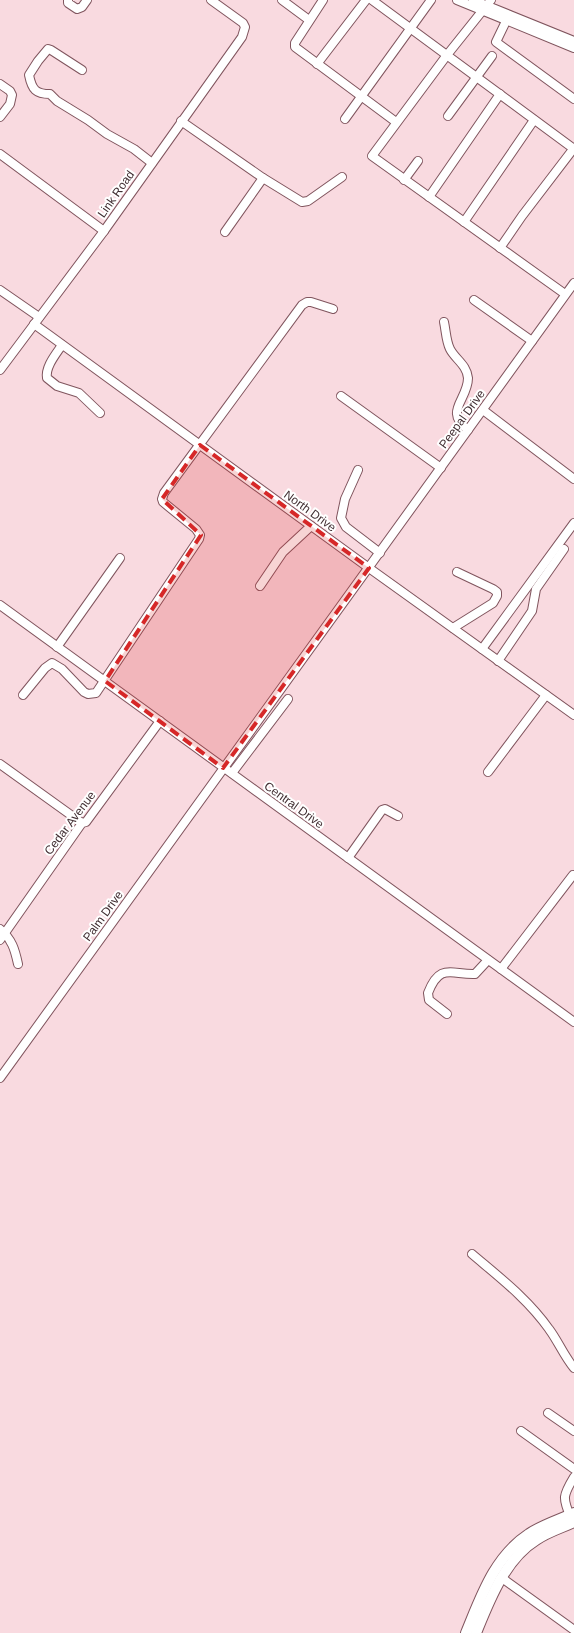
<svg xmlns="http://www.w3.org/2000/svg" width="574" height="1633" viewBox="0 0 574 1633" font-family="Helvetica,sans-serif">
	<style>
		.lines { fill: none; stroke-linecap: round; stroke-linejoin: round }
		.minor-casing { stroke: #80555e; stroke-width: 10 }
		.major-casing { stroke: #80555e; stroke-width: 12 }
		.minor { stroke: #fff; stroke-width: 8 }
		.major { stroke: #fff; stroke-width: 10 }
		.marked { fill: #d62828; fill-opacity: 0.2; stroke: #d62828; stroke-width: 4; stroke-dasharray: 10 6; stroke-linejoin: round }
		.labels { text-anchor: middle; stroke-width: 4; stroke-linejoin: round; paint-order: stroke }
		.street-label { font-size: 12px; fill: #412e32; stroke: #fff }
	</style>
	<rect width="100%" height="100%" fill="#f9dae0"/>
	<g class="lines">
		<defs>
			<g id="minor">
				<polyline points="68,0 68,3 77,9 82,7 87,0"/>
				<polyline points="282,0 309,20"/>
				<polyline points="323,0 295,43 295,47 396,122"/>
				<polyline points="372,0 574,149"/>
				<polyline points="457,0 574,48"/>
				<polyline points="473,0 574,41"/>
				<polyline points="491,0 447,55 372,156 565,294"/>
				<polyline points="509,15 496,42 574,99"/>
				<polyline points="317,64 366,0"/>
				<path d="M 82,70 L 51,50 L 48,49 L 38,61 L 29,75 C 32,90 36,94 50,94 L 57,101 L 88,120 L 107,134 L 134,149 L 152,163"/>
				<polyline points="0,84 10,91 12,95 10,104 0,117"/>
				<polyline points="448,116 492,56"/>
				<polyline points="345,119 431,0"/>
				<polyline points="181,121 263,178 302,202 308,201 342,177"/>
				<polyline points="0,154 104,231"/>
				<polyline points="404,180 418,161"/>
				<polyline points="429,197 500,94"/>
				<polyline points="464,222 534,120"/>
				<polyline points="225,232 263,178"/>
				<polyline points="500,248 522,216 574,148"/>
				<polyline points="0,290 39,317"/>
				<polyline points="474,300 532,341"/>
				<path d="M 444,322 C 446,331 446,341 450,349 C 455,359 467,365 468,378 C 468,400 443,411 468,430"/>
				<polyline points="34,324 369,568 574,715"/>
				<path d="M 62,345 C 56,354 45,367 47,378 L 57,386 L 79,393 L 100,413"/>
				<polyline points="0,370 104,231 242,37 245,27 243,23 211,0"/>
				<polyline points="341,396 441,468"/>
				<polyline points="483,410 574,479"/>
				<polyline points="358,470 345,499 341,518 346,527 380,553"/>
				<polyline points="260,586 283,552 311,526"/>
				<polyline points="0,605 574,1022"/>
				<polyline points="453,628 493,603 497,596 497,592 493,589 457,572"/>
				<polyline points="57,647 120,558"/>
				<polyline points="482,649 574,523"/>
				<polyline points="498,661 532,611 536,589 564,549"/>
				<polyline points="23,695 45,668 52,663 62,669 84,692 88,694 96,693 199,539 200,535 196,529 163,502 162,499 164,493 302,305 307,302 311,302 333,309"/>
				<polyline points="0,764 82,823"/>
				<polyline points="488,772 546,695"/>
				<polyline points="232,773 288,699"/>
				<polyline points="348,858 382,810 385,809 398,816"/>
				<path d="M 0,929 C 12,939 15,950 18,964"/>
				<polyline points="0,940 82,823 86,822 160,721"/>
				<polyline points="501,969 573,875"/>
				<path d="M 447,1014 L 429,1000 L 428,993 C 440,962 452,975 475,974 L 488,960"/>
				<polyline points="0,1078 574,283"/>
				<path d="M 472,1254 C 499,1277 528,1299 549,1329 C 558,1341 564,1356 574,1368"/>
				<polyline points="548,1413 574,1431"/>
				<polyline points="521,1431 574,1469"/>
				<path d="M 571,1518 C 562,1498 563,1495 574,1477"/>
				<polyline points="502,1578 574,1630"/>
			</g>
			<g id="major">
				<path d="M 466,1633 C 481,1597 494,1557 529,1534 C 542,1525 559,1520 574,1513"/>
				<path d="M 476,1633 C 489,1601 505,1559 536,1540 C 547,1532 561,1528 574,1522"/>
			</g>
		</defs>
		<use href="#minor" class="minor-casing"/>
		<use href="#major" class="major-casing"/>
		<use href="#minor" class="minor"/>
		<use href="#major" class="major"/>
	</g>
	<path class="marked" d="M 200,445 L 369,568 L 223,768 L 105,681 L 201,535 L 162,499 Z"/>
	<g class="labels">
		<g class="street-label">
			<text transform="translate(116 194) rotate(-55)" y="4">Link Road</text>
			<text transform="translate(462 419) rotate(-54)" y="4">Peepal Drive</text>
			<text transform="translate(310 511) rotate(36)" y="4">North Drive</text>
			<text transform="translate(294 805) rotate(36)" y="4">Central Drive</text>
			<text transform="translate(70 823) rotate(-53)" y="4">Cedar Avenue</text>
			<text transform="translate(103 916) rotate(-54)" y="4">Palm Drive</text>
		</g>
	</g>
</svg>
